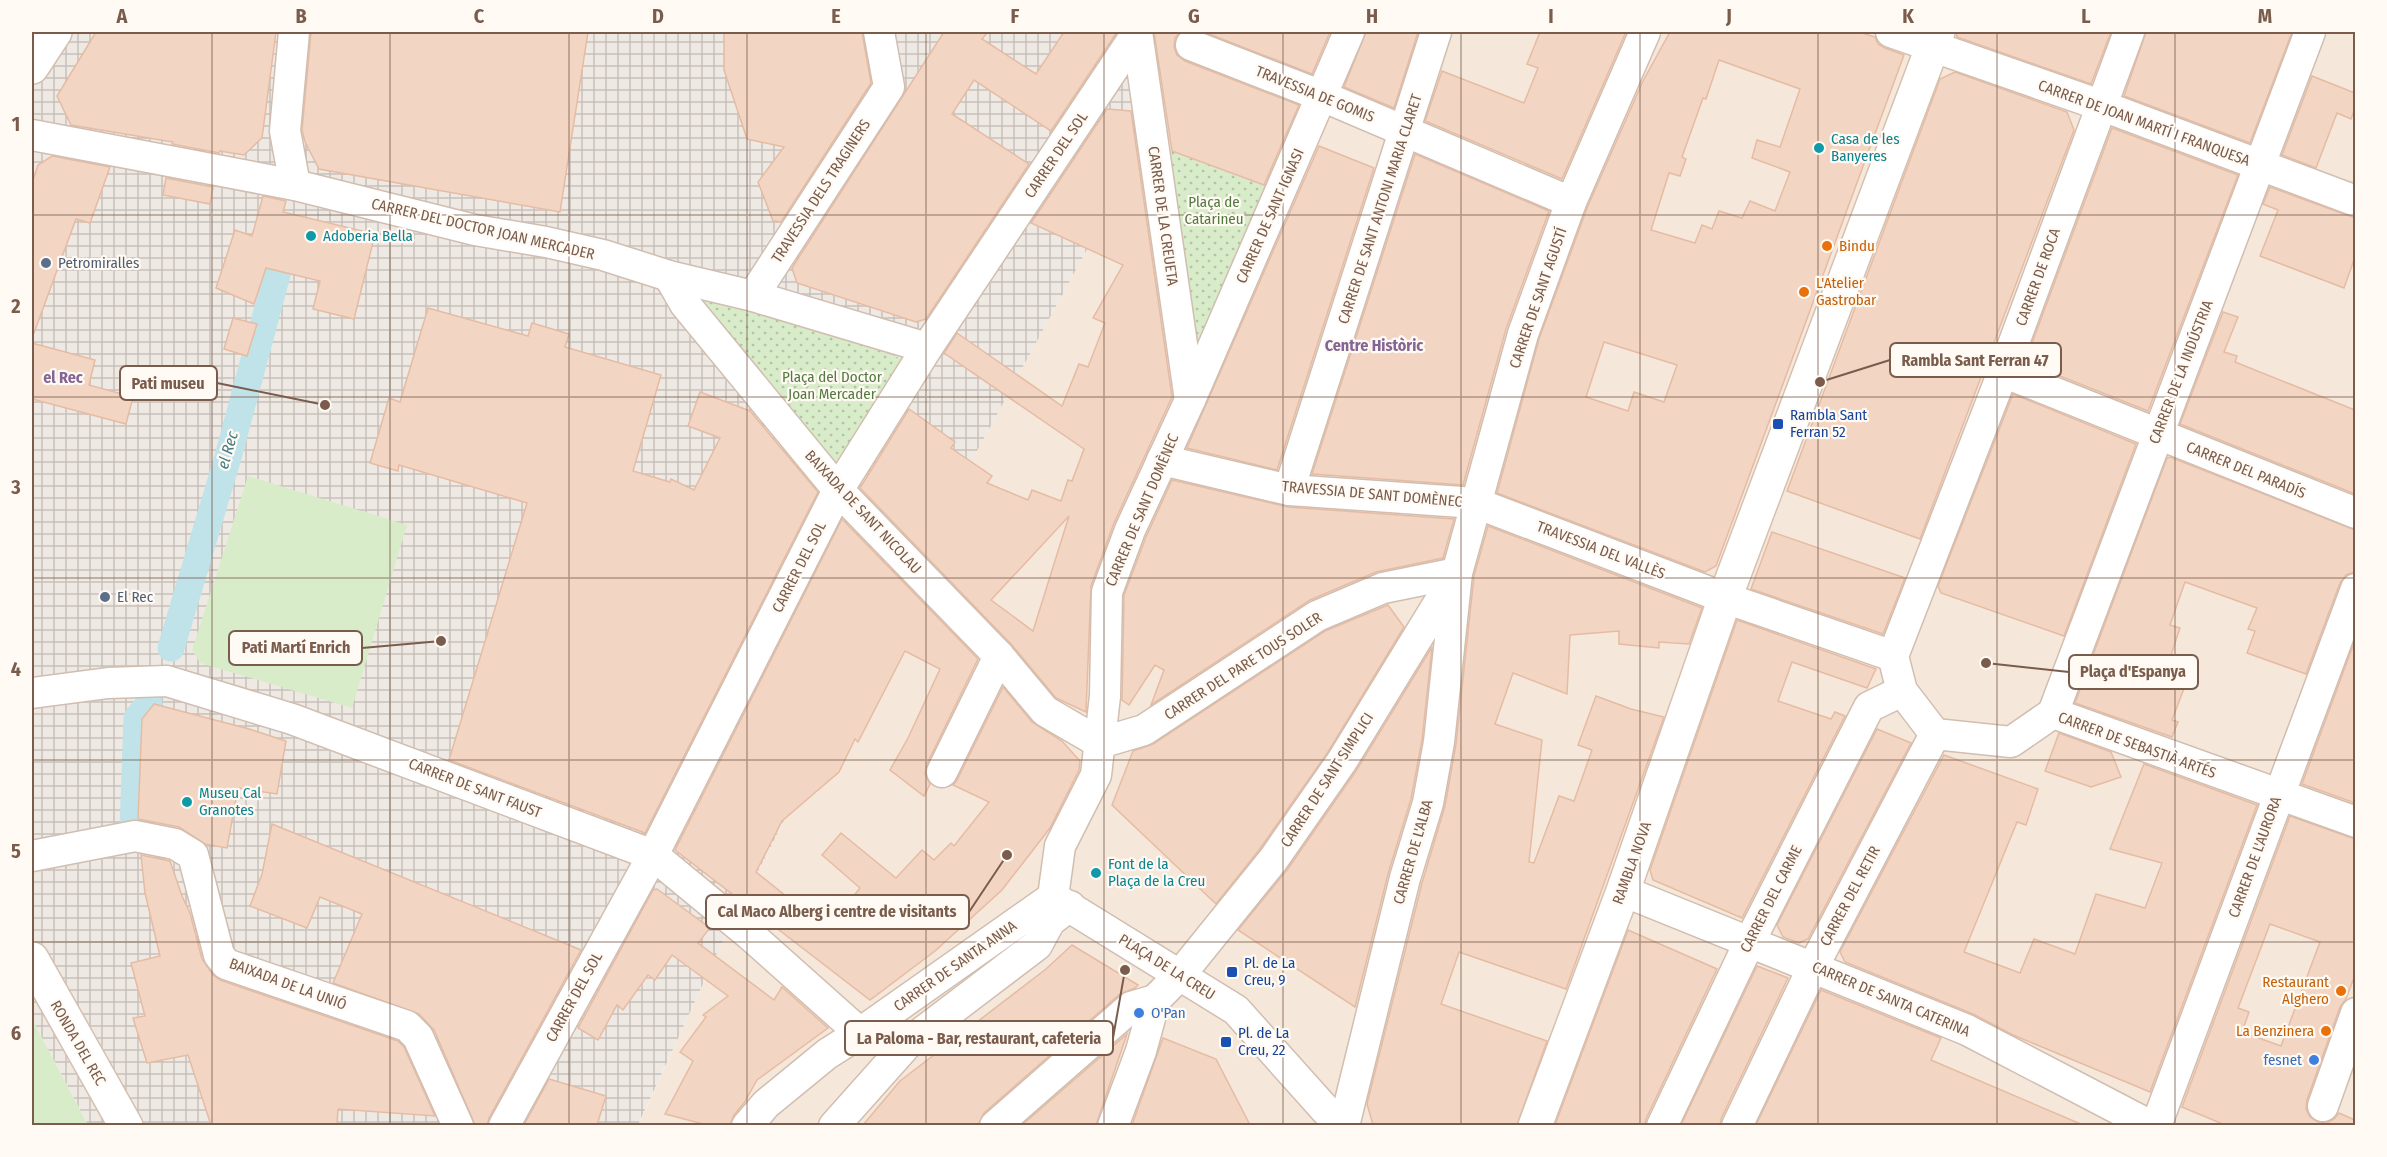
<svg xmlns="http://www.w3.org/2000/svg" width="2387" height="1157" viewBox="0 0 2387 1157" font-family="'Fira Sans Condensed',sans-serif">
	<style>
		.residential { fill: #f5e8da }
		.industrial { fill: url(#industrial-grid) }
		.grass { fill: #d8ecc9 }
		.park { fill: url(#park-dots) }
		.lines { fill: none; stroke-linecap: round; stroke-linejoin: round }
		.canal { stroke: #bfe3e8; stroke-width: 27 }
		.building { fill: #f3d5c3; stroke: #e6bba3; stroke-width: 1.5; fill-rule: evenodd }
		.street-casing { stroke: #d1beb0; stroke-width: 33 }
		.secondary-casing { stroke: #d6c0b0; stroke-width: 36 }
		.street { stroke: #fff; stroke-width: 30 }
		.secondary { stroke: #fff; stroke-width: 33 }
		.grid { fill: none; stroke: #7a5c4d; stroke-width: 1.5; stroke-opacity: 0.55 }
		.culture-dot { fill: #0f9aa8; stroke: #fffaf3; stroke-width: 2 }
		.food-dot { fill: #e8710a; stroke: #fffaf3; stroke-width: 2 }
		.service-dot { fill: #5c6f8a; stroke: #fffaf3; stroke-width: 2 }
		.transit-dot { fill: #1a4fb4; stroke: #fffaf3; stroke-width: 2 }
		.shop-dot { fill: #3f7fe0; stroke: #fffaf3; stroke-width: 2 }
		.labels { text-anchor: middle; stroke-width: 4.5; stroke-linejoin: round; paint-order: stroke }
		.street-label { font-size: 15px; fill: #7a5c4d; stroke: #fffaf3 }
		.culture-label { font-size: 15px; fill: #0d838f; stroke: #fffaf3; text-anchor: start }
		.park-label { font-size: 15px; fill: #537a41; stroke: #fffaf3 }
		.food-label { font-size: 15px; fill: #c56008; stroke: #fffaf3; text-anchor: start }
		.service-label { font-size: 15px; fill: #4e5e75; stroke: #fffaf3; text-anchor: start }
		.transit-label { font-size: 15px; fill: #164399; stroke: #fffaf3; text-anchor: start }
		.shop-label { font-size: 15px; fill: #366cbe; stroke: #fffaf3; text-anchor: start }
		.neighbourhood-label { font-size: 16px; font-weight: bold; fill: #846695; stroke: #fffaf3 }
		.water-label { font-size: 16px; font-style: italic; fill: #437c86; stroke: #fffaf3 }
		.leader { fill: none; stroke: #7a5c4d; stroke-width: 2 }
		.callout-dot { fill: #7a5c4d; stroke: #fffaf3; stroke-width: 2 }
		.callout { fill: #fffaf3; stroke: #7a5c4d; stroke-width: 2 }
		.callout-label { font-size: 16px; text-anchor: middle; font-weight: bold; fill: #7a5c4d }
		.neatline { fill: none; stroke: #7a5c4d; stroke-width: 2 }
		.grid-label { font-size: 20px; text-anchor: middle; font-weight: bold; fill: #7a5c4d }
	</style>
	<defs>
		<pattern id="industrial-grid" width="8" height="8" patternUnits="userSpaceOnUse" patternTransform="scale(1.5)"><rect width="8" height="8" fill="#efe9e4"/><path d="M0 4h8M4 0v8" fill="none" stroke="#c7c0bb"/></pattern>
		<pattern id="park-dots" width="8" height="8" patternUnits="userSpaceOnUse" patternTransform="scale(1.5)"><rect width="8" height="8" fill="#d8ecc9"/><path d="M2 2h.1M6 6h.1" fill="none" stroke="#b4c2a5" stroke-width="1.8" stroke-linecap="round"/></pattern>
	</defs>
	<rect width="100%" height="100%" fill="#fdf6ec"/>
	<polygon class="residential" points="1141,32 2355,32 2355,1125 638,1126 727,932 918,559 1155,125"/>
	<polygon class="industrial" points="32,32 1141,32 1155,125 918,559 727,932 638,1125 88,1125 32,1019"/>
	<g class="grass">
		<polygon points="248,476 407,525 352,708 200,663 192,650"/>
		<polygon points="32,1019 88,1125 32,1125"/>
	</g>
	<g class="park">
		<polygon points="1163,148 1269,187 1204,346 1188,341"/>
		<polygon points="695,298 755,305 902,359 841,472"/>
	</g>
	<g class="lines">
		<g class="canal">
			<polyline points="171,648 228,457 283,252"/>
			<polyline points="133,828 137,718 149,704"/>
		</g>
	</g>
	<g class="building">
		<polygon points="96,32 276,32 262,138 244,155 220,151 219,153 172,144 173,142 71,125 57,96"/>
		<polygon points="311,32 588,32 560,212 319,169 305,142 302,130"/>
		<polygon points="724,32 862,32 871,83 781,222 773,221 758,182 784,147 747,139 724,70"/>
		<polygon points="944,32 988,32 982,39 1036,74 1064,32 1117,32 1051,131 974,80 952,114 1029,164 926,319 916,322 797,283 792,268"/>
		<polygon points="1154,32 1180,32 1175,38 1174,47 1177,55 1185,61 1299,105 1264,185 1172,151"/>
		<polygon points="1204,32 1330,32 1312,74"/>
		<polygon points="1366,32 1418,32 1394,108 1344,87"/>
		<polygon points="1540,32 1626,32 1562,179 1425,121 1442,71 1524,103 1538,68 1527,64"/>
		<path d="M 1670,32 L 1859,32 L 1875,37 L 1878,44 L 1885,48 L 1904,55 L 1716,566 L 1705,572 L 1497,493 L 1539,339 L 1587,208 L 1643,81 ZM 1719,60 L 1800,89 L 1780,147 L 1757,140 L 1752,158 L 1790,172 L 1775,211 L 1750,201 L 1742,218 L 1719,211 L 1712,229 L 1702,225 L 1695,243 L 1651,230 L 1669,173 L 1680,176 L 1686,159 L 1682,157 L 1703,98 L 1706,99 ZM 1604,342 L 1677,365 L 1664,402 L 1634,392 L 1628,411 L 1586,397 Z"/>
		<polygon points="1956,32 2111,32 2091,84 1957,37"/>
		<polygon points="2146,32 2292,32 2250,143 2124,96"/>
		<polygon points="1955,72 2067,112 2074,130 1920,539 1787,491 1940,79"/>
		<polygon points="2312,76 2355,93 2355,108 2351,119 2337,113 2316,168 2282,155"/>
		<path d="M 1107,109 L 1131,111 L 1172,397 L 1114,523 L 1091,586 L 1086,712 L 1056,698 L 1011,644 L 860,488 L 909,409 L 955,442 L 951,448 L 992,476 L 987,483 L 1028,500 L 1032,490 L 1061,501 L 1068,480 L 1072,481 L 1084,449 L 944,353 L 957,333 L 1062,406 L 1079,364 L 1088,367 L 1105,323 L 1093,318 L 1123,265 L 1031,223 ZM 1069,516 L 1033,631 L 991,600 Z"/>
		<polygon points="2112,128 2238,175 2148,411 2025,362"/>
		<polygon points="1319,146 1374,168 1277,470 1187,448"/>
		<polygon points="1415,154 1549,211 1506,329 1463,485 1312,474"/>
		<polygon points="52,156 110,167 90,223 76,219 34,333 32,332 32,183 38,165"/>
		<polygon points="166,178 213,187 210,204 163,195"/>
		<polygon points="2270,187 2355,218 2355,257 2344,288 2260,256 2278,210 2263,204"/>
		<polygon points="263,196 286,201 283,212 375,234 354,319 313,309 320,281 266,268 254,304 216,288 235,230 252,236"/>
		<polygon points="428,308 528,336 532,323 569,334 565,347 661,375 633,471 670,482 671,479 694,490 720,438 688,426 700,392 750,411 818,492 645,833 449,760 527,503 399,465 398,471 370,463 389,398 400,402"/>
		<polygon points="2223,312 2238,317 2224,352 2237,356 2235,362 2355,410 2355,494 2180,424"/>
		<polygon points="233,318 257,324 247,356 224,349"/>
		<polygon points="32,343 95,360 89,385 133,397 126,424 32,399"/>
		<polygon points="2013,394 2136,444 2064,636 1941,593 1938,586"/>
		<polygon points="2170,457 2355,530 2355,572 2346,575 2340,583 2306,674 2247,653 2255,631 2248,629 2257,608 2185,582 2170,625 2180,628 2166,670 2188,678 2172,720 2178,722 2172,737 2075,703 2167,458"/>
		<polygon points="1172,480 1288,507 1454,519 1443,558 1376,572 1310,600 1151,705 1164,670 1155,665 1129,705 1122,700 1124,595 1146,537"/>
		<polygon points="842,519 978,659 927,764 925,774 930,784 924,796 890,770 908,738 940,669 905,651 858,742 855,739 839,772 782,821 756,872 827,929 860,888 822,855 841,833 896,878 922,850 934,860 951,843 954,846 989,802 953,785 957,780 1003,687 1032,722 1062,741 1080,761 1079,770 1050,828 1002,890 935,951 870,1000 675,850"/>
		<polygon points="1488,526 1702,608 1689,644 1659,642 1659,648 1619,644 1619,631 1570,635 1567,694 1513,673 1495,724 1542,740 1529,862 1534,863 1559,796 1574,801 1592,750 1578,745 1596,696 1631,709 1664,717 1566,989 1459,952 1441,1004 1547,1041 1517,1125 1373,1125 1367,1104 1422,883 1445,806 1456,744 1474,576"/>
		<polygon points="1772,532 1905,578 1883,634 1751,589"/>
		<polygon points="1388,605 1404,627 1328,752 1259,850 1216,904 1112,805 1133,751 1153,744 1325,631"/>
		<polygon points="1737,620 1876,669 1867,688 1792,662 1778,701 1831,719 1835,712 1845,716 1742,918 1653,880 1650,870"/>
		<polygon points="2355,640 2355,803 2302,784"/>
		<polygon points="1432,647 1422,740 1411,799 1388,874 1355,1007 1238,930 1287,870 1356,771"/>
		<polygon points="154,704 249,729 286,741 277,794 238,788 227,848 205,844 179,827 138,819 142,719"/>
		<polygon points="1877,729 1911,743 1808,939 1799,943 1783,937 1777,925"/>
		<polygon points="2059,733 2111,752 2121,777 2091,787 2045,771"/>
		<polygon points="1944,755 2038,789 2026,825 2017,822 1964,952 2020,973 2034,939 2075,954 2096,894 2145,908 2162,863 2110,849 2144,764 2257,805 2150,1092 2013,1035 1973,1014 1845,962 1840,952"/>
		<path d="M 2290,816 L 2355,839 L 2355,975 L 2346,999 L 2340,1007 L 2307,1100 L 2306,1109 L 2310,1117 L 2318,1122 L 2327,1123 L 2334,1119 L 2339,1113 L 2355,1120 L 2355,1125 L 2225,1125 L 2182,1107 ZM 2270,924 L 2320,942 L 2281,1046 L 2242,1032 L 2249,1012 L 2238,1008 Z"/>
		<polygon points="272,824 581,950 489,1118 487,1125 475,1125 434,1030 419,1014 333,983 362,914 320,897 307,928 250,906 262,874"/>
		<polygon points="141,855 170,861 182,896 190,913 202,959 213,975 220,980 398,1041 404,1047 435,1116 338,1109 337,1125 211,1125 188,1055 147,1063 133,1018 145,1016 131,963 160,956 145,893"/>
		<polygon points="657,889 710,928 698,943 774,1000 782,987 828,1028 757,1080 744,1103 734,1115 730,1125 707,1125 665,1114 693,1061 680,1052 706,1017 703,1015 728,996 672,955 655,980 648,975 623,1010 617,1005 598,1040 578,1028 653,890"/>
		<polygon points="1628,930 1717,969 1646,1119 1645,1125 1555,1125"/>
		<polygon points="1072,945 1138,985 1135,988 1120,994 984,1113 978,1125 863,1125 900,1081 1046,969"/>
		<polygon points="1757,966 1788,978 1721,1119 1720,1125 1681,1125"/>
		<polygon points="1821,990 1941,1038 1931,1060 2083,1125 1756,1125"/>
		<polygon points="1127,1034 1096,1125 1022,1125"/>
		<polygon points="1163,1038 1216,1059 1250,1125 1132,1125"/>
		<polygon points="549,1079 606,1096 597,1125 524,1125"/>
	</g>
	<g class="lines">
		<defs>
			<g id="street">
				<polyline points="294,32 285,131 295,185"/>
				<polyline points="1137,32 1190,400"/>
				<polyline points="1891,32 2100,105 2356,201"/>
				<polyline points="1191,45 1322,96 1571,202"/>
				<polyline points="32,135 295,185 475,230 546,242 603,255 669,276 753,296 927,348"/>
				<polyline points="669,276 685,304 838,490 999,656 1045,711 1100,743 1144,730 1317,616 1383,588 1457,573"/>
				<polyline points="753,296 889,87 879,32"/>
				<polyline points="2003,372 2356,513"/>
				<polyline points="1162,460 1289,490 1476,503 1725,598 1893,656 1902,691 1935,734 2011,742 2053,713 2356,822"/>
				<polyline points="1289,490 1436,32"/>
				<polyline points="1893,656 2003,372 2129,32"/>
				<polyline points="32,693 108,683 167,681 292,719 653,855 750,935 860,1033"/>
				<polyline points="2053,713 2310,32"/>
				<polyline points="942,772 999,656"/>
				<polyline points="32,856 135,836 175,844 193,855 219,955 226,964 407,1026 418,1037 458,1126"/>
				<polyline points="1623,891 1967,1030 2151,1126"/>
				<polyline points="1053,897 1060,846 1096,775 1105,696 1107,592 1130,530 1190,400 1349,32"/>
				<polyline points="1053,897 1236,1010 1340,1126"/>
				<polyline points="2323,1106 2356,1013"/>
				<polyline points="504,1126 653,855 838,490 927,348 1137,33"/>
				<polyline points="747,1126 766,1104 827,1054 860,1033 1053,897"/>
				<polyline points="834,1126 908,1043 1037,945 1050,921 1070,906"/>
				<polyline points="995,1126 1131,1007 1155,1000"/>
				<polyline points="1113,1126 1141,1051 1155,1000 1180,975 1273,860 1342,761 1454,578"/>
				<polyline points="1344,1126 1405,878 1428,803 1439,742 1457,573 1523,334 1571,202 1645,32"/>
				<polyline points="1662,1126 1749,943 1869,707 1902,691"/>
				<polyline points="1737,1126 1813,967 1935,734"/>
				<polyline points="2156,1126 2356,589"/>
			</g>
			<g id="secondary">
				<polyline points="32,67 55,32"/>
				<polyline points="32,959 126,1126"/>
				<polyline points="1535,1126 1623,891 1725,598 1938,32"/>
			</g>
		</defs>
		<use href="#street" class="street-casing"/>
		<use href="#secondary" class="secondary-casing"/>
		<use href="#street" class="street"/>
		<use href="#secondary" class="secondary"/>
	</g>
	<path class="grid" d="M 212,32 L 212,1126M 390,32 L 390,1126M 569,32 L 569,1126M 747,32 L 747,1126M 926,32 L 926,1126M 1104,32 L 1104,1126M 1283,32 L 1283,1126M 1461,32 L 1461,1126M 1640,32 L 1640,1126M 1818,32 L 1818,1126M 1997,32 L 1997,1126M 2175,32 L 2175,1126M 32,215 L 2356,215M 32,397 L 2356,397M 32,578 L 2356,578M 32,760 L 2356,760M 32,942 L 2356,942"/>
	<g class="culture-dot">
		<circle cx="1819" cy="148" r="6"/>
		<circle cx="311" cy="236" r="6"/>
		<circle cx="187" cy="802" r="6"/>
		<circle cx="1096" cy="873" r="6"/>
	</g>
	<g class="food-dot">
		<circle cx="1827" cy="246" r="6"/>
		<circle cx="1804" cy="292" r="6"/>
		<circle cx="2341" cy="991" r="6"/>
		<circle cx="2326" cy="1031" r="6"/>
	</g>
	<g class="service-dot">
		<circle cx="46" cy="263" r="6"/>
		<circle cx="105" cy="597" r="6"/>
	</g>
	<g class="transit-dot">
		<rect x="1772" y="418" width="12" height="12" rx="3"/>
		<rect x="1226" y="966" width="12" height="12" rx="3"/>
		<rect x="1220" y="1036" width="12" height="12" rx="3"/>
	</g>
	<g class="shop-dot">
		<circle cx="1139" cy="1013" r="6"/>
		<circle cx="2314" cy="1060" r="6"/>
	</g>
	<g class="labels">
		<g class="street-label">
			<text transform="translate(1315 94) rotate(22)" y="5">TRAVESSIA DE GOMIS</text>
			<text transform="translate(2144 123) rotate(20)" y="5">CARRER DE JOAN MARTÍ I FRANQUESA</text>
			<text transform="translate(1056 155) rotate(-56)" y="5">CARRER DEL SOL</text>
			<text transform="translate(821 191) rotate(-57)" y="5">TRAVESSIA DELS TRAGINERS</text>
			<text transform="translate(1380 209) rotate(-72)" y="5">CARRER DE SANT ANTONI MARIA CLARET</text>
			<text transform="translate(1163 216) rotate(82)" y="5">CARRER DE LA CREUETA</text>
			<text transform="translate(1270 216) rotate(-66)" y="5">CARRER DE SANT IGNASI</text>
			<text transform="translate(483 229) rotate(13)" y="5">CARRER DEL DOCTOR JOAN MERCADER</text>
			<text transform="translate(2038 277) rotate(-70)" y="5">CARRER DE ROCA</text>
			<text transform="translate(1538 298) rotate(-71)" y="5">CARRER DE SANT AGUSTÍ</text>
			<text transform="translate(2181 372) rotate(-69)" y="5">CARRER DE LA INDÚSTRIA</text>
			<text transform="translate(2246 470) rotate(22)" y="5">CARRER DEL PARADÍS</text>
			<text transform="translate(1372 494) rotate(5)" y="5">TRAVESSIA DE SANT DOMÈNEC</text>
			<text transform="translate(1142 510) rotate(-67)" y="5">CARRER DE SANT DOMÈNEC</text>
			<text transform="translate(863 512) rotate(47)" y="5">BAIXADA DE SANT NICOLAU</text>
			<text transform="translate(1601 550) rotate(21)" y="5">TRAVESSIA DEL VALLÈS</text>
			<text transform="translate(799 567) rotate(-63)" y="5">CARRER DEL SOL</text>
			<text transform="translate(1243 666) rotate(-33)" y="5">CARRER DEL PARE TOUS SOLER</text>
			<text transform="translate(2137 745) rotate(20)" y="5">CARRER DE SEBASTIÀ ARTÉS</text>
			<text transform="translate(1327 780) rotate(-57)" y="5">CARRER DE SANT SIMPLICI</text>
			<text transform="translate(475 788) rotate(21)" y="5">CARRER DE SANT FAUST</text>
			<text transform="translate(1413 852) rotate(-74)" y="5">CARRER DE L'ALBA</text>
			<text transform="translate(2255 857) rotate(-70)" y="5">CARRER DE L'AURORA</text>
			<text transform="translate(1632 863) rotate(-70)" y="5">RAMBLA NOVA</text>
			<text transform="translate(1850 896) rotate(-62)" y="5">CARRER DEL RETIR</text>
			<text transform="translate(1771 899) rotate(-63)" y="5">CARRER DEL CARME</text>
			<text transform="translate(955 966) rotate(-35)" y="5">CARRER DE SANTA ANNA</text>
			<text transform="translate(1167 967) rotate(32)" y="5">PLAÇA DE LA CREU</text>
			<text transform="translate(288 984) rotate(20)" y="5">BAIXADA DE LA UNIÓ</text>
			<text transform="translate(574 997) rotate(-61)" y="5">CARRER DEL SOL</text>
			<text transform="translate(1891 999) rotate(23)" y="5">CARRER DE SANTA CATERINA</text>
			<text transform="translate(78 1043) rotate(60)" y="5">RONDA DEL REC</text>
		</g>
		<g class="culture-label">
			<text x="1831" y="144">Casa de les<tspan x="1831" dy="17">Banyeres</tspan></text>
			<text x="323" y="241">Adoberia Bella</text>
			<text x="199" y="798">Museu Cal<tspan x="199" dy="17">Granotes</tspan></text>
			<text x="1108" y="869">Font de la<tspan x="1108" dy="17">Plaça de la Creu</tspan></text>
		</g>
		<g class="park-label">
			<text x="1214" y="207">Plaça de<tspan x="1214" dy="17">Catarineu</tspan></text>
			<text x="832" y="382">Plaça del Doctor<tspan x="832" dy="17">Joan Mercader</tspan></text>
		</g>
		<g class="food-label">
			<text x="1839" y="251">Bindu</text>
			<text x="1816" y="288">L'Atelier<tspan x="1816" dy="17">Gastrobar</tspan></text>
			<text x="2329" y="987" text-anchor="end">Restaurant<tspan x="2329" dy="17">Alghero</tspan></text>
			<text x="2314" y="1036" text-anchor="end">La Benzinera</text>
		</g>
		<g class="service-label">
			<text x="58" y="268">Petromiralles</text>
			<text x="117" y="602">El Rec</text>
		</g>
		<g class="transit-label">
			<text x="1790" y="420">Rambla Sant<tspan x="1790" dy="17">Ferran 52</tspan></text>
			<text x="1244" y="968">Pl. de La<tspan x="1244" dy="17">Creu, 9</tspan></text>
			<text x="1238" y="1038">Pl. de La<tspan x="1238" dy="17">Creu, 22</tspan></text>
		</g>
		<g class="shop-label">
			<text x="1151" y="1018">O'Pan</text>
			<text x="2302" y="1065" text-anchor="end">fesnet</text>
		</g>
		<g class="neighbourhood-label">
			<text x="1374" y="351">Centre Històric</text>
			<text x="63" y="383">el Rec</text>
		</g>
		<g class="water-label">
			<text transform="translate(227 450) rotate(-74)" y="6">el Rec</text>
		</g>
	</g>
	<path class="leader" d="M1820 382L1890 360M325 405L217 383M441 641L362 648M1986 663L2069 672M1007 855L969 912M1125 970L1113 1038"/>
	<g class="callout-dot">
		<circle cx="1820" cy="382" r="6"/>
		<circle cx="325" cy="405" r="6"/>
		<circle cx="441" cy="641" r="6"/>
		<circle cx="1986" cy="663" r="6"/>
		<circle cx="1007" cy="855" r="6"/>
		<circle cx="1125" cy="970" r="6"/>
	</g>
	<g class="callout">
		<rect x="1890" y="343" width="171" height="34" rx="6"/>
		<rect x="120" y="366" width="97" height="34" rx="6"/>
		<rect x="229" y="631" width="133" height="34" rx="6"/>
		<rect x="2069" y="655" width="129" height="34" rx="6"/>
		<rect x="706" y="895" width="263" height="34" rx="6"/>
		<rect x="845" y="1021" width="268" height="34" rx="6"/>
	</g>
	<g class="callout-label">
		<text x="1975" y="366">Rambla Sant Ferran 47</text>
		<text x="168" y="389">Pati museu</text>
		<text x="296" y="653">Pati Martí Enrich</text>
		<text x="2133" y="677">Plaça d'Espanya</text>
		<text x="837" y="917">Cal Maco Alberg i centre de visitants</text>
		<text x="979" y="1044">La Paloma - Bar, restaurant, cafeteria</text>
	</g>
	<rect width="2387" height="1157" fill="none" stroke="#fffaf3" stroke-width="66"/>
	<rect x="33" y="33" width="2321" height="1091" class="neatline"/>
	<g class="grid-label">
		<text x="122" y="23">A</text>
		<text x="301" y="23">B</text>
		<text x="479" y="23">C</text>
		<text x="658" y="23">D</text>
		<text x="836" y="23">E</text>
		<text x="1015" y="23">F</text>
		<text x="1194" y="23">G</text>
		<text x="1372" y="23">H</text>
		<text x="1551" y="23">I</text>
		<text x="1729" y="23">J</text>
		<text x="1908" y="23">K</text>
		<text x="2086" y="23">L</text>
		<text x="2265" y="23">M</text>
		<text x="16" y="131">1</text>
		<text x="16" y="313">2</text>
		<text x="16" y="494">3</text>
		<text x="16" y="676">4</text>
		<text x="16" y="858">5</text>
		<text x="16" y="1040">6</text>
	</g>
</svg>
